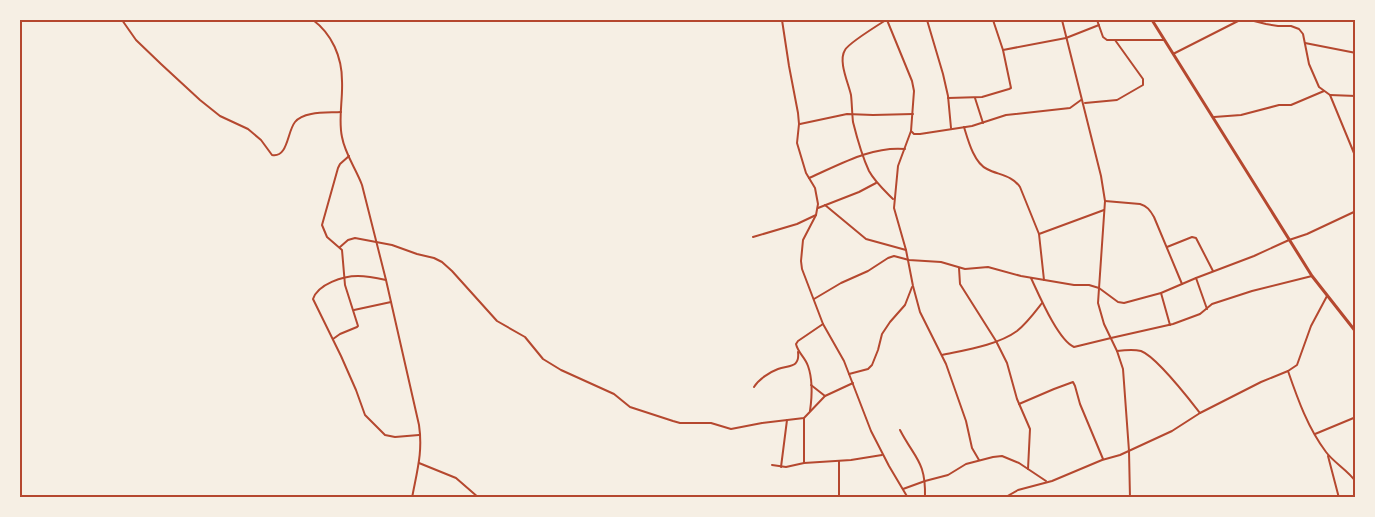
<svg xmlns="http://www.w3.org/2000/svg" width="1375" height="517" viewBox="0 0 1375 517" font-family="Barlow,sans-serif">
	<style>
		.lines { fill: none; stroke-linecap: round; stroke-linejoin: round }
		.minor { stroke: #b5482f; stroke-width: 2 }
		.tertiary { stroke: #b5482f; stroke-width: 2 }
		.secondary { stroke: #b5482f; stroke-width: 3 }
		.neatline { fill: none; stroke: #b5482f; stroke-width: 2 }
	</style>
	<rect width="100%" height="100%" fill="#f6efe4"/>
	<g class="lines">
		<g class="minor">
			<path d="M 122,20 L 136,40 L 161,64 L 200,100 L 220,116 L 248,129 L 261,140 L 272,155 C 288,158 287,132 295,122 C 304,111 327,113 341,112"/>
			<polyline points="782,20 789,66 798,113 799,124 797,143 806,173 815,188 818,204 816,215 803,240 801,261 802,269 823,324 844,361 871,431 889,466 908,498"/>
			<path d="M 886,20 C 878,25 848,44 845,50 C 838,61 848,82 851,95 C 852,104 852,113 853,122 C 857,138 862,156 869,171 C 875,182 884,190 893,199"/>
			<polyline points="887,20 912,81 914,91 911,131 898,166 894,208 906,250 913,286 920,312 946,364 966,421 972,448 979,460"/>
			<polyline points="927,20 943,74 948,96 951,128"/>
			<polyline points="1062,20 1101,176 1105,201 1098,303 1104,324 1117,351 1123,369 1129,451 1130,498"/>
			<polyline points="1097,20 1103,37 1107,40 1164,40"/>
			<polyline points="1250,20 1266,24 1278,26 1291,26 1299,29 1303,34 1309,64 1319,87 1330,95 1356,158"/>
			<polyline points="1305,43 1356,53"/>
			<polyline points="1003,50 1066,38 1099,25"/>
			<polyline points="1173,54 1240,20"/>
			<polyline points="1330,95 1356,96"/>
			<polyline points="948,98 982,97 1009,89 1011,88 1003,50 993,20"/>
			<polyline points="975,98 983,123"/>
			<polyline points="1085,103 1117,100 1143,85 1143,79 1115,40"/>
			<polyline points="1214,117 1241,115 1279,105 1291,105 1324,91"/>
			<polyline points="800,124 847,114 873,115 913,114"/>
			<path d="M 964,127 C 968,140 974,163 987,169 C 998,175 1012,175 1020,187 L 1039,234 L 1044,280"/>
			<polyline points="911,131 914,134 920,134 972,126 1006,115 1070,108 1081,100"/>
			<path d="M 809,178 C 839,165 871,146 905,149"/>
			<path d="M 1105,201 L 1140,204 C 1147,206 1150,210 1154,217 L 1182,284"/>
			<polyline points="825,205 866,239 906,250"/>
			<polyline points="818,208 859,192 876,183"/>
			<polyline points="1039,234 1104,210"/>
			<polyline points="753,237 797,224 816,215"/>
			<polyline points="340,247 348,240 355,238 392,245 417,254 434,258 442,262 452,271 497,321 525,337 543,359 561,370 614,394 630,407 673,421 680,423 711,423 731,429 762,423 804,418 825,396 853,383"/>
			<polyline points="1167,247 1192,237 1196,238 1213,271"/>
			<polyline points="959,268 960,284 996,341 1007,363 1017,399 1030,429 1028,469"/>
			<path d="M 1031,278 C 1039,295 1058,340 1074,347 L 1111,338 L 1173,324 L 1200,314 L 1212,304 L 1252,291 L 1312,276"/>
			<polyline points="1196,278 1207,309"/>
			<path d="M 386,280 C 377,278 367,276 358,276 C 343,276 318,284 313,299 L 341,356 L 356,390 L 365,415 L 385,435 L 395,437 L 419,435"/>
			<polyline points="1161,293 1170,325"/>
			<polyline points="814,299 841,283 868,271 888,258 894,256 909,260 941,262 965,269 988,267 1021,276 1074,285 1089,285 1099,288 1118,302 1124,303 1161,293 1196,278 1254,256 1289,240 1307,234 1356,211"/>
			<polyline points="354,310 391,302"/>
			<polyline points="333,339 340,334 357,327 358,326 345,285 342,250 327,237 322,225 338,168 340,164 349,156"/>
			<path d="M 1117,351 C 1125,350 1133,349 1141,351 C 1157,357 1189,399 1200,413"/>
			<path d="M 942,355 C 965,350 998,345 1017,331 C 1027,323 1035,312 1042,303"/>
			<path d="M 1288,371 C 1298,400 1308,428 1326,452 C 1334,463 1348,470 1356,482"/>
			<polyline points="849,374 868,369 872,365 878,350 882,334 890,322 905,305 912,287"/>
			<polyline points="811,385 825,396"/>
			<path d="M 754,387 C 759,379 770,372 778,369 C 789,365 800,368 798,352"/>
			<polyline points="1019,404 1054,389 1073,382 1075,386 1080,404 1103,459"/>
			<path d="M 810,411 C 812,397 813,380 808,366 C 805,357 798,353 796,344 L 798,341 L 823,324"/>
			<polyline points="804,418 804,463"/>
			<path d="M 900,430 C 915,459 926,461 925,498"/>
			<polyline points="1315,434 1356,417"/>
			<polyline points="1328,456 1339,498"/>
			<polyline points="839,461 839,498"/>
			<polyline points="419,463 456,478 479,498"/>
			<polyline points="772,465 786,467 804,463 851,460 882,455"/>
			<polyline points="781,467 787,420"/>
			<polyline points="903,489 925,481 948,475 966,464 993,457 1002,456 1019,463 1046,481"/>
			<polyline points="1004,498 1018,490 1052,481 1102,460 1120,455 1172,431 1200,413 1261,382 1288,371 1297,365 1311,326 1327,296"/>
		</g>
		<path class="tertiary" d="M 313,20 C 332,34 342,57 342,81 C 343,100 338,119 342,137 C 345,154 356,169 362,185 L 386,280 L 419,425 C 423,452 417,471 412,498"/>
		<polyline class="secondary" points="1152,20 1312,276 1356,332"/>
	</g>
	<rect width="1375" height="517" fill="none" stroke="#f6efe4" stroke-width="42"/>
	<rect x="21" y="21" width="1333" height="475" class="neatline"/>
</svg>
